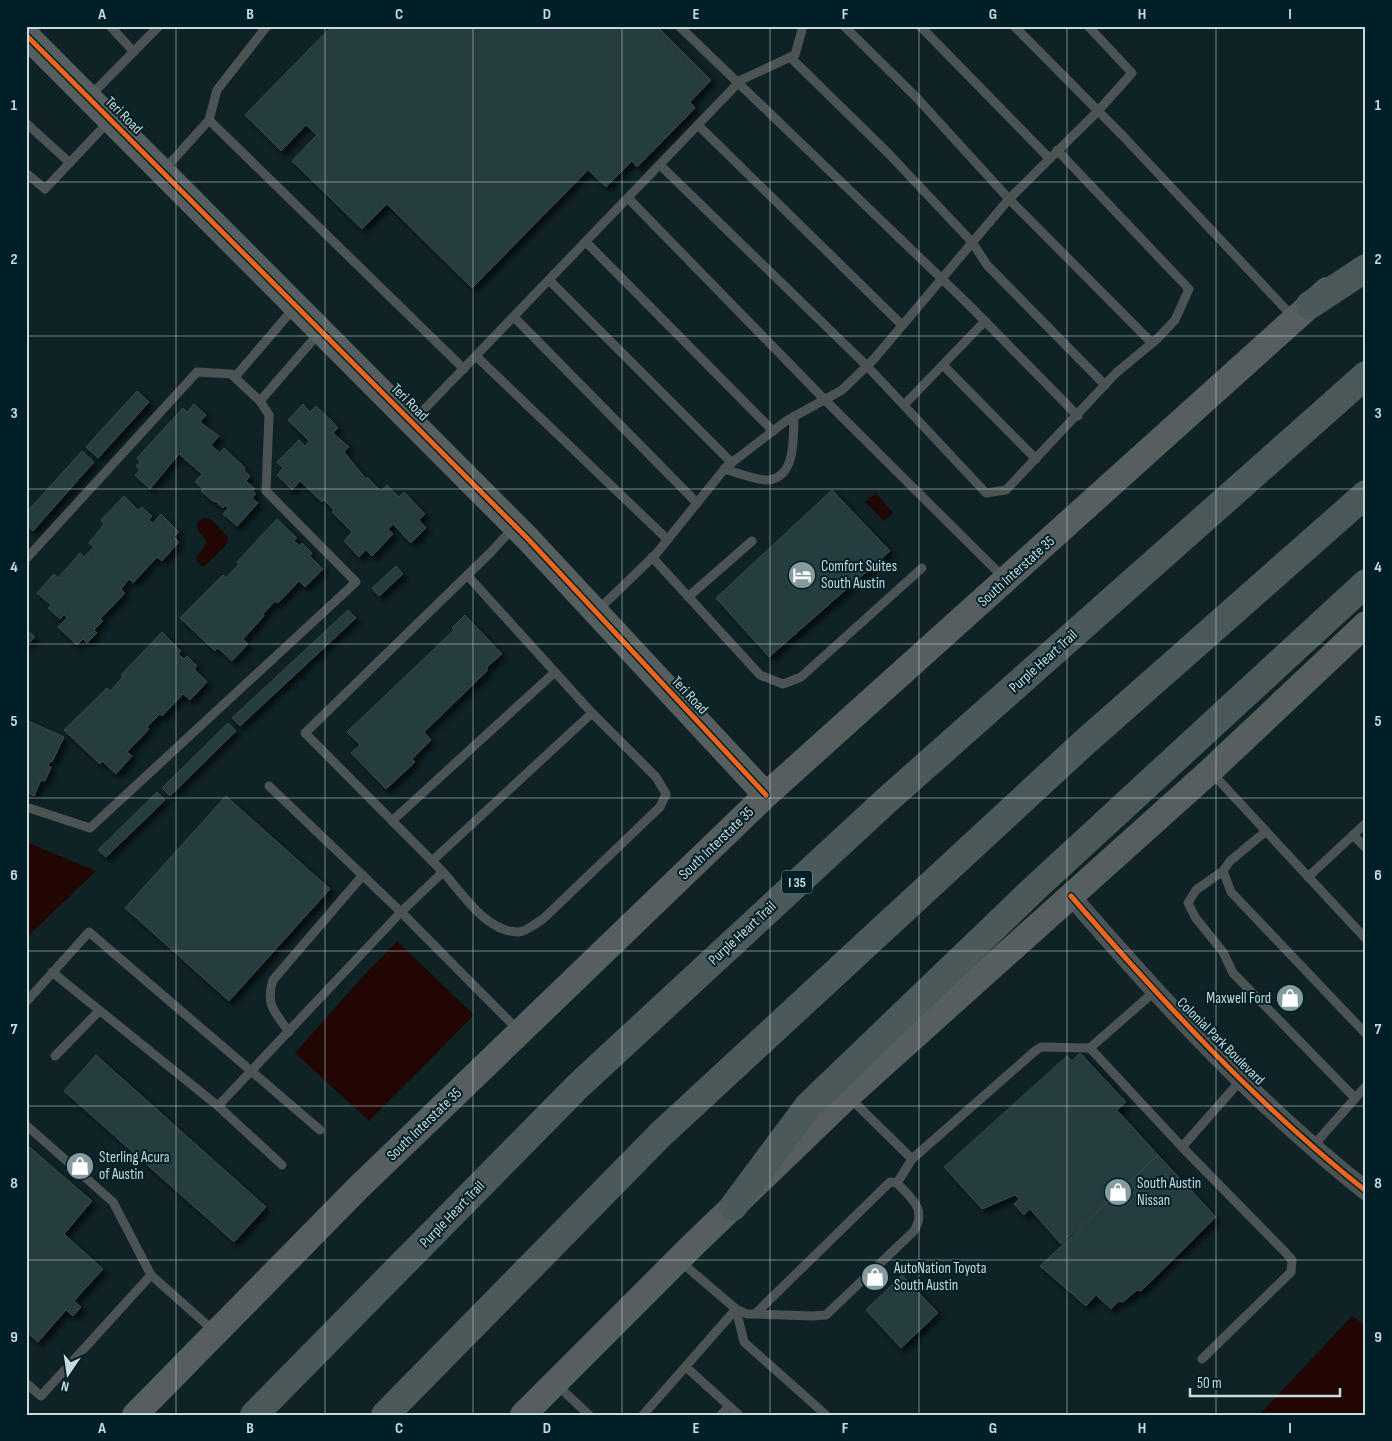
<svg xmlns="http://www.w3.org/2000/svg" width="1392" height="1441" viewBox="0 0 1392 1441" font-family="'Sofia Sans Condensed',sans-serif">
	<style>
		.water { fill: #200703 }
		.building { fill: #283c40; stroke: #3a494c; filter: url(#shadow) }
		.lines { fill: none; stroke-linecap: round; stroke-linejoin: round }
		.lane { stroke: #4c5355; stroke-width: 9 }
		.street { stroke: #4c5355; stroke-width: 19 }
		.secondary { stroke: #565e60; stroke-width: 26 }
		.highway { stroke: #4c595b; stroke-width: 28 }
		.cycleway-casing { stroke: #001f26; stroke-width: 8 }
		.cycleway { stroke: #eb651d; stroke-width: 5 }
		.grid { fill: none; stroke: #c8dade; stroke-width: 1; stroke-opacity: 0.55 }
		.labels { text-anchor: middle; stroke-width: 4; stroke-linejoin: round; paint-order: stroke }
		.shield { fill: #001f26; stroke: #8ca2a7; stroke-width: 1 }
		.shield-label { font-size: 14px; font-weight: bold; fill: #c8dade }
		.street-label { font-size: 15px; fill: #c8dade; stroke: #001f26 }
		.poi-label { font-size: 15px; fill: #c8dade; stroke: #001f26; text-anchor: start }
		.neatline { fill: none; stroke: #c8dade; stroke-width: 2 }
		.grid-label { font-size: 16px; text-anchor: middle; font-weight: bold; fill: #c8dade }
	</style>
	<defs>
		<filter id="shadow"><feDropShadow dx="4.5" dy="4.5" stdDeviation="2.5" flood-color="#0009"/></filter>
	</defs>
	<rect width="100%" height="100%" fill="#0f2225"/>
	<g class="water">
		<polygon points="876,493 893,513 884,521 865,502"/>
		<path d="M 205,518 L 212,520 L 228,537 L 226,545 L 205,566 L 201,566 L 196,559 L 207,542 C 203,533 195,533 198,521 Z"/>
		<polygon points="26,842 96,871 26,938"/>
		<polygon points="397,941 474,1015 369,1121 295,1053 355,985"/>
		<polygon points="1352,1316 1366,1326 1366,1406 1360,1415 1259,1415"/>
	</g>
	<g class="building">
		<polygon points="328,26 657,26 711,80 690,102 695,108 637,167 632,161 606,187 588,170 472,288 387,204 362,229 292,161 317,135 306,125 281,151 245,115 330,28"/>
		<polygon points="137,391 149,402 98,458 86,447"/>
		<polygon points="194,404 206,415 200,422 219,436 211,445 220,453 224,448 245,468 244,470 250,476 246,481 255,489 253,491 256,494 252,498 258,503 237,526 223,514 228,508 225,505 223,508 215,501 214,502 201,491 203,489 195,482 202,474 179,454 150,489 135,475 140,470 136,466 140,462 137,458 183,408 187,412"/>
		<polygon points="303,404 310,412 316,406 333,422 338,428 333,433 349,447 344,452 366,479 367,477 381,491 387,485 399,497 404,492 425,514 419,520 426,528 411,543 393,524 388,529 393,534 372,556 366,550 359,557 344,541 352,532 332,512 334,510 324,500 322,502 300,481 292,490 277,475 283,468 277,462 299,440 305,446 309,441 288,420"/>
		<polygon points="82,451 94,462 33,531 26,525 26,513"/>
		<polygon points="832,490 890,551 769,657 716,598"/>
		<polygon points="124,496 138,510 142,507 152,516 149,520 153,523 161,514 179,532 174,537 179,542 162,561 157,557 133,583 129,579 121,589 125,593 100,619 103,621 94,630 97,633 87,643 83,639 77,645 58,627 67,618 64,615 60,619 48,608 51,605 37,593 54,574 58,578 80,553 84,557 94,547 89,543 104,524 101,520"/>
		<polygon points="277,519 297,538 294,541 300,546 302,543 312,553 310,556 323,569 305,587 299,581 278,603 275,601 263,614 264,616 243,639 248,644 232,661 218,648 215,651 180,618 223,575 226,578 239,564 237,562"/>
		<polygon points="396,566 403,574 379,596 372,588"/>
		<polygon points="348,610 356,618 240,726 232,718"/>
		<polygon points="465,615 502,654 487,667 487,671 424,732 431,740 412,759 415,762 386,789 351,753 360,745 347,732 454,630 452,628"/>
		<polygon points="26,629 35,637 26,646"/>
		<polygon points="162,632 181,651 178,654 184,659 187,656 197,666 194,669 207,682 190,700 183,694 162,716 160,714 147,727 149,729 127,752 132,756 116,774 102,761 100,764 64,730 107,688 110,691 123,677 121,675"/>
		<polygon points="26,720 64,737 52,762 50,761 48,766 51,767 45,781 41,780 34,796 26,792"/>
		<polygon points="228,723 236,731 170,796 162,788"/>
		<polygon points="157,792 165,800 106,857 98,850"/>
		<polygon points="226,796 330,889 229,1001 125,908"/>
		<polygon points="1080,1053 1126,1102 1117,1110 1158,1155 1061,1244 1030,1209 1024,1215 1014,1204 1019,1199 1015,1195 982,1209 944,1167 1067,1056 1072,1061"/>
		<polygon points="96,1055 266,1207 234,1242 64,1091"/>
		<polygon points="26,1144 92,1201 64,1234 103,1269 74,1301 81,1307 73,1316 66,1310 38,1342 28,1333 26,1335"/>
		<polygon points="1158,1155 1216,1217 1141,1291 1137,1290 1123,1302 1119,1301 1111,1309 1096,1295 1086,1306 1040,1266"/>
		<polygon points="902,1275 938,1313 901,1348 866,1310"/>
	</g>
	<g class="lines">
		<g class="lane">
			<polyline points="110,26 134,52"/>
			<polyline points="679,26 970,306 1078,416"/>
			<polyline points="844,26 917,98 1009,199 1152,343"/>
			<polyline points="920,26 1049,158"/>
			<polyline points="1014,26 1122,135 1293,317"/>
			<polyline points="790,57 888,153 972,242 987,265 1105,385"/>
			<polyline points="89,97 159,26"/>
			<polyline points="209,120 217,90 267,26"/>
			<polyline points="26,123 70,163"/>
			<polyline points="698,125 902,325"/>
			<polyline points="660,165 867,366 986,493 1006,490 1116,373 1157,339 1175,320 1189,289 1057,150"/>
			<polyline points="164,170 209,120 464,369"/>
			<polyline points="26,173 45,189 110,120"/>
			<polyline points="628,198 824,399 1004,578"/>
			<polyline points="586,242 773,431"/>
			<polyline points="549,280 732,463"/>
			<polyline points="514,317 697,503"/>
			<polyline points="476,356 668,540"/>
			<polyline points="943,365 1036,459"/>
			<polyline points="235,377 294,308"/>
			<polyline points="260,401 319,333"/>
			<polyline points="904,405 985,321"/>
			<polyline points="413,421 741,80 795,55 803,26"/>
			<path d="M 724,469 C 735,472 759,481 769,480 C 797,476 793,435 794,416"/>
			<polyline points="652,557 760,675 783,684 801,677 922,568"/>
			<polyline points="26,559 197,372 231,374 260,401 269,415 266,491 356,582 90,828 26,807"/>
			<polyline points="688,597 752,541"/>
			<polyline points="598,610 656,554 726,467 786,421 842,390 874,359 1009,199 1098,111 1132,73 1088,26"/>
			<polyline points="1212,773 1366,939"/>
			<polyline points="269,786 401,912 443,872 305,733 490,553 513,528"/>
			<polyline points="392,821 555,672"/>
			<polyline points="1265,832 1230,861 1223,871 1231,892 1366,1034"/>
			<polyline points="1353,835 1366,848"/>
			<polyline points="432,861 592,713 467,575"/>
			<polyline points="1223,871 1196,890 1188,903 1195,917 1223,952 1233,973 1355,1098"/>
			<path d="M 443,872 C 462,893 486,932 518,932 C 526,932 536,923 543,919 L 660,807 L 666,794 L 656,777 L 592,713"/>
			<polyline points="1308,877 1366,823"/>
			<polyline points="52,972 218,1106 282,1165"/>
			<polyline points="26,1002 89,932 320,1130"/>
			<path d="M 289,1032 C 275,1012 265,1005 273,980 L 363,875"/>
			<polyline points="1090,1048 1182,1147"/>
			<polyline points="55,1056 99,1011"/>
			<polyline points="850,1098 912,1159 1035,1051 1041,1047 1090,1048 1155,991"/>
			<polyline points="218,1106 401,912 518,1030"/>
			<polyline points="26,1125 113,1202 151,1275 215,1332"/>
			<polyline points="1313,1146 1366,1086"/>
			<polyline points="897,1183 912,1159"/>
			<path d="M 681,1262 L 736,1309 L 747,1314 L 755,1314 L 890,1182 L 897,1183 C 912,1199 927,1209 914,1231 L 826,1315 L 812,1316 L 755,1314"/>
			<polyline points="736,1309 744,1342 826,1415"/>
			<polyline points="1202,1359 1291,1272 1292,1260 1286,1253 1182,1147 1241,1080"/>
			<polyline points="686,1367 739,1415"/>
			<polyline points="26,1383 41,1396 151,1275"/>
			<polyline points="557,1385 589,1415"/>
			<polyline points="643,1415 736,1309"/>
			<polyline points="721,1415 729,1406"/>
		</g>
		<path class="street" d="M 1071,896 C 1162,1001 1257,1105 1366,1191"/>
		<g class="secondary">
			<polyline points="26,35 529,540 766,795"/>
			<polyline points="135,1415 357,1189 766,795 1327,290"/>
			<polyline points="523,1415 693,1245 848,1096 1210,771 1366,624"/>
		</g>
		<g class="highway">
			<polyline points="1310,305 1366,268"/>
			<polyline points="733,1207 808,1106 1035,888 1366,583"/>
			<polyline points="254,1415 578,1086 887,800 1366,375"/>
			<polyline points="385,1415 661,1134 1085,742 1366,494"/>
		</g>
		<defs>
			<g id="cycleway">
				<polyline points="26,35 529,540 766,795"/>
				<path d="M 1071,896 C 1162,1001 1257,1105 1366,1191"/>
			</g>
		</defs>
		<use href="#cycleway" class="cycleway-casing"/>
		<use href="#cycleway" class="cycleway"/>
	</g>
	<path class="grid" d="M 176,26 L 176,1415M 325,26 L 325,1415M 473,26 L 473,1415M 622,26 L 622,1415M 770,26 L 770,1415M 919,26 L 919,1415M 1067,26 L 1067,1415M 1216,26 L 1216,1415M 26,182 L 1366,182M 26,336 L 1366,336M 26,489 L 1366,489M 26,644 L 1366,644M 26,798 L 1366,798M 26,951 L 1366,951M 26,1106 L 1366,1106M 26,1260 L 1366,1260"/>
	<defs>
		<symbol id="hotel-disc" viewBox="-11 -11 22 22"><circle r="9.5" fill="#879a9d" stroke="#001f26"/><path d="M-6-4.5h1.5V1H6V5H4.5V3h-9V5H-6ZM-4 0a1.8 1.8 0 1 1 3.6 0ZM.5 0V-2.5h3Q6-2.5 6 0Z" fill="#fff"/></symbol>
		<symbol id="shop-disc" viewBox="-11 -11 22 22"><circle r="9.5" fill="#879a9d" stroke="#001f26"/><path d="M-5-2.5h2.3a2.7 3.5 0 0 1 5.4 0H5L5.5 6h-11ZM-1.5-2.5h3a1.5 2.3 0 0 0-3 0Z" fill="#fff"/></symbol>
	</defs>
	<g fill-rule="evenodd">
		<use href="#hotel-disc" x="786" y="559" width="32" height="32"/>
		<use href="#shop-disc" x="1274" y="982" width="32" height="32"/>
		<use href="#shop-disc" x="64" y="1150" width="32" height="32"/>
		<use href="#shop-disc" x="1102" y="1176" width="32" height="32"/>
		<use href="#shop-disc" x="859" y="1261" width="32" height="32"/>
	</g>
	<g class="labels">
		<rect class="shield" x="782" y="870.5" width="30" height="23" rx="4"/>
		<g class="shield-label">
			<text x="797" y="887">I 35</text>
		</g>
		<g class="street-label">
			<text transform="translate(124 115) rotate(45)" y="5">Teri Road</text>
			<text transform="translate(410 402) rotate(45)" y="5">Teri Road</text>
			<text transform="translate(1016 571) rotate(-42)" y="5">South Interstate 35</text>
			<text transform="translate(1043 661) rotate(-42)" y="5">Purple Heart Trail</text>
			<text transform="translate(690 695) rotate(47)" y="5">Teri Road</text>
			<text transform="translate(716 843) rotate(-44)" y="5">South Interstate 35</text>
			<text transform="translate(742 933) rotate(-43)" y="5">Purple Heart Trail</text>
			<text transform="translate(1221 1041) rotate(45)" y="5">Colonial Park Boulevard</text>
			<text transform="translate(424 1124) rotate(-44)" y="5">South Interstate 35</text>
			<text transform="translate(452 1214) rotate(-46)" y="5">Purple Heart Trail</text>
		</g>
		<g class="poi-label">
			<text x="821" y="571">Comfort Suites<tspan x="821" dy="17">South Austin</tspan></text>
			<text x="1271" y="1003" text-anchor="end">Maxwell Ford</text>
			<text x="99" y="1162">Sterling Acura<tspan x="99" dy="17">of Austin</tspan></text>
			<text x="1137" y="1188">South Austin<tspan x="1137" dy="17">Nissan</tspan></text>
			<text x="894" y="1273">AutoNation Toyota<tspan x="894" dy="17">South Austin</tspan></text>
		</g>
	</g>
	<rect width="1392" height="1441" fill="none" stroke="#001f26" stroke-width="55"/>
	<g transform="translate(68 1374) rotate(193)" stroke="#001f26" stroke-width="4" paint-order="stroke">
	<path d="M0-4L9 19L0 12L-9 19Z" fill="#c8dade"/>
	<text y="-8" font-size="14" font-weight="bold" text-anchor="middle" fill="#c8dade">N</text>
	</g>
	<path d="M1190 1388v8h150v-8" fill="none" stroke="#c8dade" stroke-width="2.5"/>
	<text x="1197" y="1388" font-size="15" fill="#c8dade" stroke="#001f26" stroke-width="4" paint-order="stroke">50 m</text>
	<rect x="28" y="28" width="1336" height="1386" class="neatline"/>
	<g class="grid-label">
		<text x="102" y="19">A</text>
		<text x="250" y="19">B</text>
		<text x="399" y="19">C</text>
		<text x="547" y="19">D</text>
		<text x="696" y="19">E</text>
		<text x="845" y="19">F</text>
		<text x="993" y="19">G</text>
		<text x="1142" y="19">H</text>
		<text x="1290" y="19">I</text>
		<text x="14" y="110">1</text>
		<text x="1378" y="110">1</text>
		<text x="14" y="264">2</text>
		<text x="1378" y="264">2</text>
		<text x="14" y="418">3</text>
		<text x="1378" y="418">3</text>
		<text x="14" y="572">4</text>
		<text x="1378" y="572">4</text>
		<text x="14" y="726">5</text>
		<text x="1378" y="726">5</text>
		<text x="14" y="880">6</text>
		<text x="1378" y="880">6</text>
		<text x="14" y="1034">7</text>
		<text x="1378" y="1034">7</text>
		<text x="14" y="1188">8</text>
		<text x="1378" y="1188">8</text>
		<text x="14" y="1342">9</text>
		<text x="1378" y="1342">9</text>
		<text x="102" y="1433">A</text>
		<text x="250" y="1433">B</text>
		<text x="399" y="1433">C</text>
		<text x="547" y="1433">D</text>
		<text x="696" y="1433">E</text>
		<text x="845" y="1433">F</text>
		<text x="993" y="1433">G</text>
		<text x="1142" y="1433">H</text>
		<text x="1290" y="1433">I</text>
	</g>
</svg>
